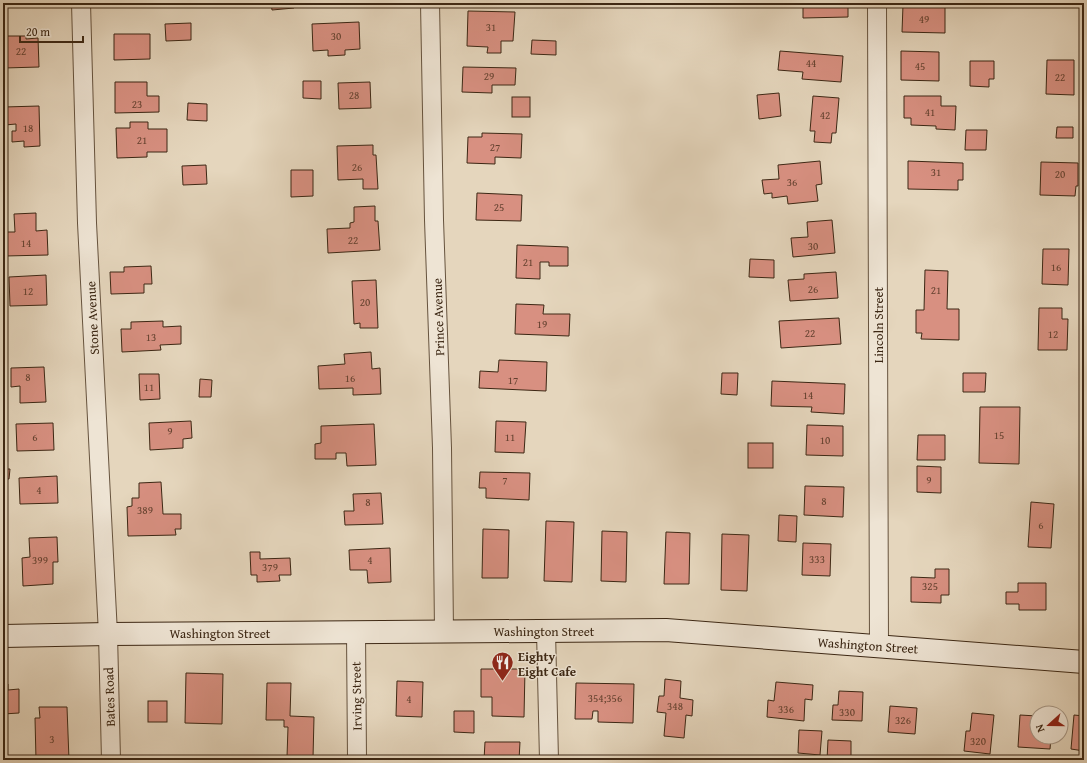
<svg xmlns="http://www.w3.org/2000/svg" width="1087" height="763" viewBox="0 0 1087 763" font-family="'Gentium Book Plus',serif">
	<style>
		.building { fill: #d89081; stroke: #3c2714 }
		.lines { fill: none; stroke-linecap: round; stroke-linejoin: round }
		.street-casing { stroke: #66533e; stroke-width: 20 }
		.secondary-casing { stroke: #3c2714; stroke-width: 24 }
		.street { stroke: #eee4d4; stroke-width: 18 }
		.secondary { stroke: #eee4d4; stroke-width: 22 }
		.labels { text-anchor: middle; stroke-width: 3; stroke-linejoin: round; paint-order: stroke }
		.number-label { font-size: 11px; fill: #63412f }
		.street-label { font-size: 13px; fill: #3c2714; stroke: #eee4d4 }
		.poi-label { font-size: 13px; font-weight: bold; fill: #3c2714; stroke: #eee4d4; text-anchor: start }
	</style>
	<rect width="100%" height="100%" fill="#e5d6bd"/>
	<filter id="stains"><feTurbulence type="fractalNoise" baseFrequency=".005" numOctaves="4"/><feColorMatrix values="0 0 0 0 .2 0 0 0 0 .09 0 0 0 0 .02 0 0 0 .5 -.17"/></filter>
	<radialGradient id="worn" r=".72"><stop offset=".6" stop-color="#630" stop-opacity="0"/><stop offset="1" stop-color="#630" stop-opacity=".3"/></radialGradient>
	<g class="building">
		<polygon points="271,3 294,3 294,8 272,10"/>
		<polygon points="803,3 848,3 848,17 803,18"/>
		<polygon points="903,5 945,6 945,33 902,32"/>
		<polygon points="468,11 515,12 513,41 501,41 501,53 487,53 488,47 467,46"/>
		<polygon points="359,22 360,49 345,50 345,55 328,56 328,50 313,51 312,24"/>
		<polygon points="191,23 191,40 166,41 165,24"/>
		<polygon points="114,34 150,34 150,59 114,60"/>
		<polygon points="3,36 26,36 26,39 38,38 39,67 4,68"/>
		<polygon points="532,40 556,41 556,55 531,54"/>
		<polygon points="780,51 843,56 841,82 802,79 803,72 778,70"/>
		<polygon points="901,51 939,52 939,81 901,80"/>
		<polygon points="1047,60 1074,60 1074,95 1046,94"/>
		<polygon points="970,61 994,61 994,79 989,79 989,87 970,86"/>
		<polygon points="463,67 516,68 515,85 492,85 492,93 462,92"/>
		<polygon points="303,81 321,81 321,99 303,98"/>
		<polygon points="115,82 147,82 147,96 159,96 159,112 115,113"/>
		<polygon points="370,82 371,108 339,109 338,83"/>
		<polygon points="779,93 781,116 759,119 757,95"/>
		<polygon points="813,96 839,98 836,133 832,133 831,143 814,142 815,131 810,131"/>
		<polygon points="904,96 941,96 941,106 956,106 955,130 936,129 936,126 911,125 911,118 904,118"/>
		<rect x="512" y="97" width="18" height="20"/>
		<polygon points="188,103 207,104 207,121 187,120"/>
		<polygon points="39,106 40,146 24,147 24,141 12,142 12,131 16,131 16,124 5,125 4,107"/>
		<polygon points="130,122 148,122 148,129 167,129 167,152 147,152 147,157 117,158 116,128 130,128"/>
		<polygon points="1057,127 1073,127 1073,138 1056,138"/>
		<polygon points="966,130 987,130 986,150 965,150"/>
		<polygon points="482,133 522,134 521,158 495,157 495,164 467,163 468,137 482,137"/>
		<polygon points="373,145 373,155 376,155 378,189 363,189 363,179 338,180 337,146"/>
		<polygon points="820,161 822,184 816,185 818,201 788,204 787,196 772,198 772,193 764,194 762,180 779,179 778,165"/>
		<polygon points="908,161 963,163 963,180 958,180 958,190 908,189"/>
		<polygon points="1041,162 1078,163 1078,186 1076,186 1075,196 1040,195"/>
		<polygon points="206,165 207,184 183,185 182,166"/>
		<polygon points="291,170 313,170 313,196 291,197"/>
		<polygon points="477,193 522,195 521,221 476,220"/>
		<polygon points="375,206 375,221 378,221 380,250 328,253 327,229 350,228 350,223 354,222 354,207"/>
		<polygon points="36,213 36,231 47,230 48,255 5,256 4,232 15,232 14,214"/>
		<polygon points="832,220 835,253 793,257 791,238 808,237 807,222"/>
		<polygon points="517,245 568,247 568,266 549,266 549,262 540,262 540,279 516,278"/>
		<polygon points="1043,249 1069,249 1068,285 1042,284"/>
		<polygon points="750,259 774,260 774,278 749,277"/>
		<polygon points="151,266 152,284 144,284 144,293 111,294 110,272 124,272 124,267"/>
		<polygon points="925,270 948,271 947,309 959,309 959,340 921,339 922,333 916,333 916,310 924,310"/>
		<polygon points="836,272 838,298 790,301 788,280 804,279 804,274"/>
		<polygon points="46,275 47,305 10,306 9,277"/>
		<polygon points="376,280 378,328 360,328 360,323 354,324 352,281"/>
		<polygon points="516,304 544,305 543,314 570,314 569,336 515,334"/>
		<polygon points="1039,308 1062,308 1062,319 1068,319 1067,350 1038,350"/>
		<polygon points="839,318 841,344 781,348 779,321"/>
		<polygon points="3,321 5,321 6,341 3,341"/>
		<polygon points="163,321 163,327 181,326 181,344 160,345 161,350 122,352 121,329 131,329 131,322"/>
		<polygon points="371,352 372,369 380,368 381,394 353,395 353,388 319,389 318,366 345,364 344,354"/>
		<polygon points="499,360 547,362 546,391 479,388 480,371 498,372"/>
		<polygon points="44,367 46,402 20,403 20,386 11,387 11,368"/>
		<polygon points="722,373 738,373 737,395 721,394"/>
		<polygon points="963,373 986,373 985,392 963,392"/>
		<polygon points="139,374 159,374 160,399 140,400"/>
		<polygon points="200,379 212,380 211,397 199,397"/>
		<polygon points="772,381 845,384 844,414 811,412 812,407 771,406"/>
		<polygon points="980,407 1020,407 1019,464 979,463"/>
		<polygon points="191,421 192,438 183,439 183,448 150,450 149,423"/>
		<polygon points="496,421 526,422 524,453 495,452"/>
		<polygon points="53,423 54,450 17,451 16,424"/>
		<polygon points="374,424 376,465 347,466 346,453 336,453 336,459 315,459 315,444 321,443 321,426"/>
		<polygon points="807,425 843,426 843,456 806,455"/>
		<polygon points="918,435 945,435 945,460 917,460"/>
		<rect x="748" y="443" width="25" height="25"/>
		<polygon points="917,466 941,467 941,493 917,492"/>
		<polygon points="3,469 10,469 9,479 3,479"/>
		<polygon points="480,472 530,473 529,500 486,498 486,488 479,488"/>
		<polygon points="57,476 58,503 20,504 19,478"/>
		<polygon points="161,482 163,514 181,514 181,529 175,529 176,535 128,536 127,507 132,506 132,498 139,498 139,483"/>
		<polygon points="805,486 844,487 843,517 804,515"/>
		<polygon points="381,493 383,524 345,525 344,511 354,511 353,494"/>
		<polygon points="1031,502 1054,504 1051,548 1028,547"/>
		<polygon points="779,515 797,516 796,542 778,541"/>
		<polygon points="546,521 574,522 572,582 544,581"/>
		<polygon points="483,529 509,530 508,578 482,578"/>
		<polygon points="602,531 627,532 626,582 601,581"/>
		<polygon points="666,532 690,533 689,584 664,584"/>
		<polygon points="722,534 749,535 747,591 721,590"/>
		<polygon points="57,537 58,562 53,562 53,584 23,586 22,558 30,557 29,538"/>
		<polygon points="803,543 831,544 830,576 802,575"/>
		<polygon points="390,548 391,582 368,583 367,570 350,570 349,550"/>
		<polygon points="250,552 260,552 260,559 290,558 291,575 279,575 280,581 257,582 257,575 251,575"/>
		<polygon points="935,569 949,569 949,595 941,595 941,603 911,602 911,577 935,578"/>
		<polygon points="1018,583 1046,583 1046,610 1019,610 1019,604 1006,604 1006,592 1018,592"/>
		<polygon points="481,669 525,669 524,717 492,716 492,697 481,697"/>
		<polygon points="186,673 223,674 222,724 185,723"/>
		<polygon points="665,679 681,681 680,698 693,700 692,716 686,715 684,738 664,736 666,713 657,712 659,696 664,696"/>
		<polygon points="397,681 423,682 422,717 396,716"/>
		<polygon points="776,682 813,685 812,700 805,699 804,721 767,717 768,700 774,701"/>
		<polygon points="267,683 291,683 290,716 314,717 313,758 287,757 288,727 284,727 284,720 266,720"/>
		<polygon points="576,683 634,684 633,723 598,722 598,711 593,711 592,719 575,719"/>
		<polygon points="3,684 8,684 8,690 19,689 19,713 3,714 3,724"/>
		<polygon points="839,691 863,692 862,721 832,720 833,705 838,705"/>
		<rect x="148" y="701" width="19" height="21"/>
		<polygon points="890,706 917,708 915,734 888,732"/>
		<polygon points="39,707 67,707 69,760 36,760 35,718 40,718"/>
		<polygon points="454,711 474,711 474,733 454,732"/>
		<polygon points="972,713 994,715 990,754 964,751 966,731 970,731"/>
		<polygon points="1020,715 1037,716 1037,737 1051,737 1050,749 1018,747"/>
		<polygon points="1074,715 1084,716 1084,751 1071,749"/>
		<polygon points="799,730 822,731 820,755 798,753"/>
		<polygon points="828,740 851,741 851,760 827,760"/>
		<polygon points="485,742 520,742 519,760 484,760"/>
		<polygon points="798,757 817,758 817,760 798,760"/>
	</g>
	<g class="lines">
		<defs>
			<g id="street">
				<polyline points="81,3 87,223 108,634 111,760"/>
				<polyline points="430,3 434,220 442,448 444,631"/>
				<polyline points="877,3 879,646"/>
				<polyline points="546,631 549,760"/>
				<polyline points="356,632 357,760"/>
			</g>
			<polyline id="secondary" points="3,636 108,634 666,630 1084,662"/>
		</defs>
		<use href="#street" class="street-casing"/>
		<use href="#secondary" class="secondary-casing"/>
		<use href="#street" class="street"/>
		<use href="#secondary" class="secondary"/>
	</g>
	<defs>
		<symbol id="restaurant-pin" viewBox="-11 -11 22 30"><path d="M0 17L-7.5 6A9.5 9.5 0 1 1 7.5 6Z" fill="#8f2418" stroke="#eee4d4"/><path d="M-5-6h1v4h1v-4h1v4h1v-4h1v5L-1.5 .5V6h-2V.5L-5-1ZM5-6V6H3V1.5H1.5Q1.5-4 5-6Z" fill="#fff"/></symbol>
	</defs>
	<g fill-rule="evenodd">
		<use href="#restaurant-pin" x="490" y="650" width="25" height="34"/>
	</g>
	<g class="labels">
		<g class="number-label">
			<text x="924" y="23">49</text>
			<text x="491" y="31">31</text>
			<text x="336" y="40">30</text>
			<text x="21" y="55">22</text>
			<text x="811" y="67">44</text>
			<text x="920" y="70">45</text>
			<text x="489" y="80">29</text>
			<text x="1060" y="81">22</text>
			<text x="354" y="99">28</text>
			<text x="137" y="108">23</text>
			<text x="930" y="116">41</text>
			<text x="825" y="119">42</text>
			<text x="28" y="132">18</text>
			<text x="142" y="144">21</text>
			<text x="495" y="151">27</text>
			<text x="357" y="171">26</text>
			<text x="936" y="176">31</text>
			<text x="1060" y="178">20</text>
			<text x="792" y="186">36</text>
			<text x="499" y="211">25</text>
			<text x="353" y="244">22</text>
			<text x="26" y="247">14</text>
			<text x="813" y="250">30</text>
			<text x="528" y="266">21</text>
			<text x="1056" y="271">16</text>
			<text x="813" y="293">26</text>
			<text x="936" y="294">21</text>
			<text x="28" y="295">12</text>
			<text x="365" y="306">20</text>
			<text x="542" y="328">19</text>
			<text x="810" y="337">22</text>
			<text x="1053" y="338">12</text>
			<text x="151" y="341">13</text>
			<text x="28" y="381">8</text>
			<text x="350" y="382">16</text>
			<text x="513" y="384">17</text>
			<text x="149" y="391">11</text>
			<text x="808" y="399">14</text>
			<text x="170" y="435">9</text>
			<text x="999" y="439">15</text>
			<text x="35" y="441">6</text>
			<text x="510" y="441">11</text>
			<text x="825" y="444">10</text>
			<text x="505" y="484">7</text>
			<text x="929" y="484">9</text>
			<text x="39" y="494">4</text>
			<text x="824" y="505">8</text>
			<text x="368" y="506">8</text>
			<text x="145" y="514">389</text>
			<text x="1041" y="529">6</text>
			<text x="817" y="563">333</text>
			<text x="40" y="564">399</text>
			<text x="370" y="564">4</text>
			<text x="270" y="571">379</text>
			<text x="930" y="590">325</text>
			<text x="605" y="702">354;356</text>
			<text x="409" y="703">4</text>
			<text x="675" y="710">348</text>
			<text x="786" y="713">336</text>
			<text x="847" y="716">330</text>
			<text x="903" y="724">326</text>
			<text x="52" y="743">3</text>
			<text x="978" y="745">320</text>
		</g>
		<g class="street-label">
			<text transform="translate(438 317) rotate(-92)" y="5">Prince Avenue</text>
			<text transform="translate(92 318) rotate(-93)" y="5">Stone Avenue</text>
			<text transform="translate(878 325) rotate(-90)" y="5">Lincoln Street</text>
			<text x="544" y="636">Washington Street</text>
			<text x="220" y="638">Washington Street</text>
			<text transform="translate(868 645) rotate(4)" y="5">Washington Street</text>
			<text transform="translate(356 696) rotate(-91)" y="5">Irving Street</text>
			<text transform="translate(109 697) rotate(-92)" y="5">Bates Road</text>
		</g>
		<g class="poi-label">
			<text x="518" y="661">Eighty<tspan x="518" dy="15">Eight Cafe</tspan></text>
		</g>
	</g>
	<rect width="1087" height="763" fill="none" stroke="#e5d6bd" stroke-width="16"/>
	<rect x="4" y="4" width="1079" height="755" fill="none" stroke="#3c2714" stroke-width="2"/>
	<rect x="8" y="8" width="1071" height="747" fill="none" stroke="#3c2714"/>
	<g transform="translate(1049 725) rotate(249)"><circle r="19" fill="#eee4d4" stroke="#a79887"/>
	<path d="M0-3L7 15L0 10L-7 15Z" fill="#8f2418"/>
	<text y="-6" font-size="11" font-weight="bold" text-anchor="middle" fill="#3c2714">N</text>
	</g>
	<path d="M20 36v6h63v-6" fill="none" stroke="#3c2714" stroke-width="2"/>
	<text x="26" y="36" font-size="12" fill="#3c2714" stroke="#eee4d4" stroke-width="3" paint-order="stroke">20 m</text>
	<rect width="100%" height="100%" filter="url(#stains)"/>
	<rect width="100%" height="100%" fill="url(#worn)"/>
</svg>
